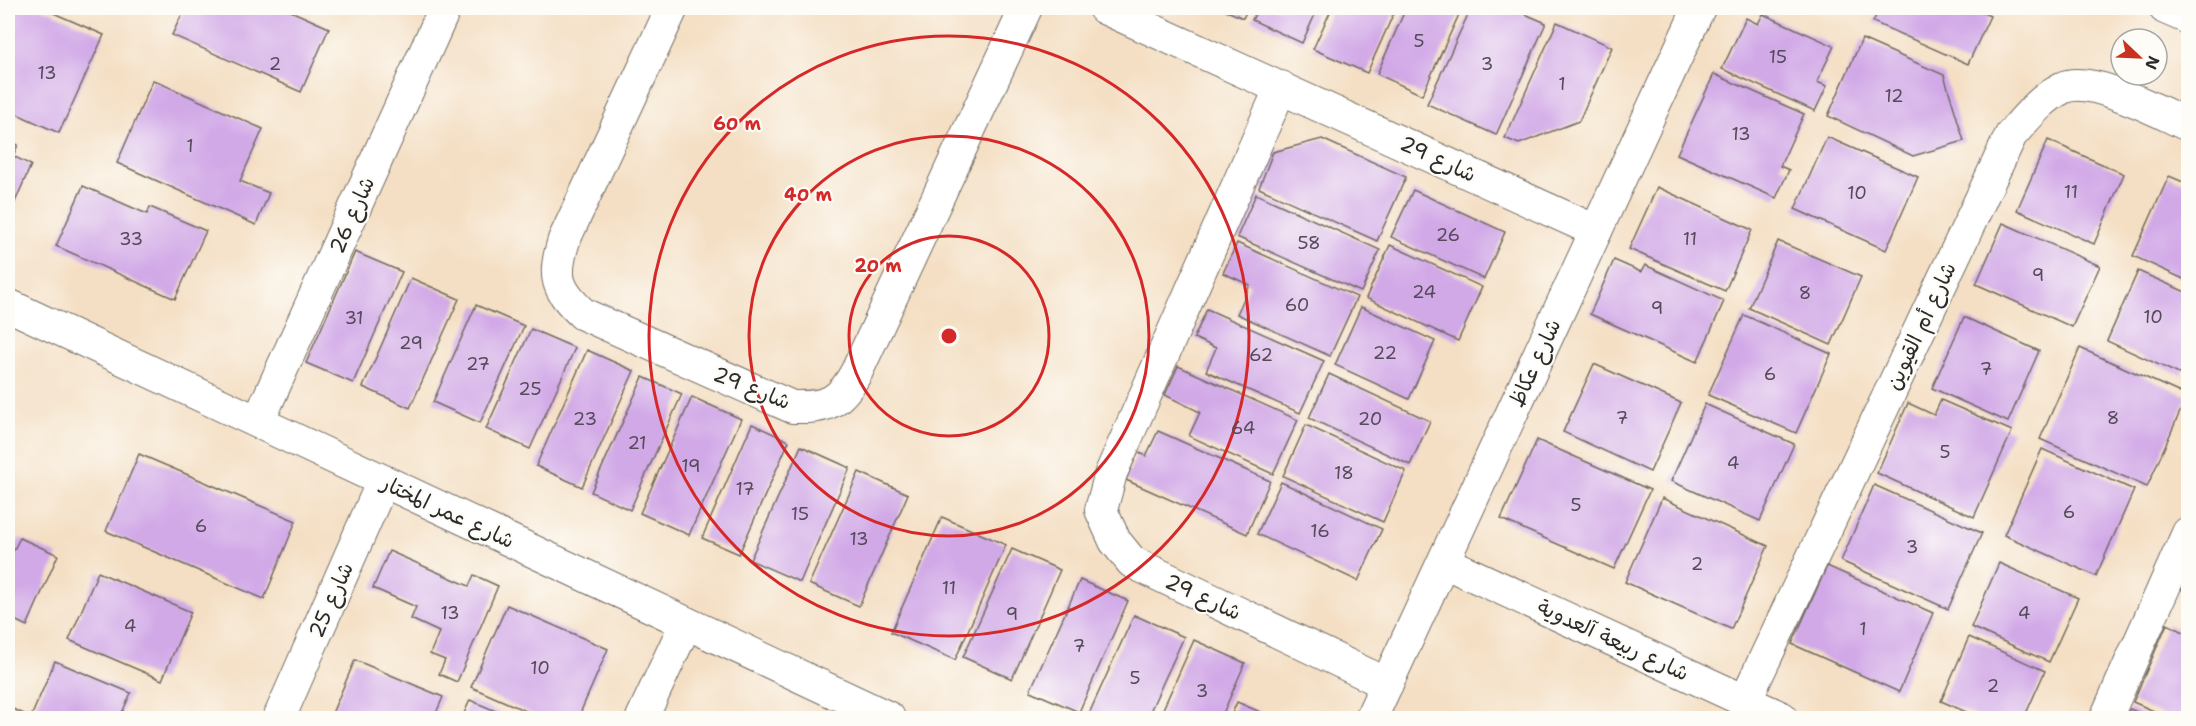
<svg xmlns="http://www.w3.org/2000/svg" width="2196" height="726" viewBox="0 0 2196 726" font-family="'Shantell Sans','Playpen Sans Arabic',sans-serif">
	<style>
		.building { fill: #d1a9e7 }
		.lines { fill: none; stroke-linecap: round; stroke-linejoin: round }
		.minor-casing { stroke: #716a61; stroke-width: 34 }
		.minor { stroke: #fff; stroke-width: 32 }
		.ring { fill: none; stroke: #d62828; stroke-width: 3 }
		.labels { text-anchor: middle; stroke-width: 4.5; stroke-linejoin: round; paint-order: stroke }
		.number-label { font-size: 18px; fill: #544a5a }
		.street-label { font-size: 21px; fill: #2b2b2b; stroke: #fdfcf7 }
		.centre { fill: #d62828; stroke: #fdfcf7; stroke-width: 3 }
		.ring-label { font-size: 18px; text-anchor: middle; font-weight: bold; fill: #d62828; stroke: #fdfcf7; stroke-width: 4.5; stroke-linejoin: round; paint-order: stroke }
	</style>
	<rect width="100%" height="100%" fill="#fdfcf7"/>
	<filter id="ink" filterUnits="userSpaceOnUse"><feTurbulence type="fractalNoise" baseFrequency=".0167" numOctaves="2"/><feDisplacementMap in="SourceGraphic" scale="12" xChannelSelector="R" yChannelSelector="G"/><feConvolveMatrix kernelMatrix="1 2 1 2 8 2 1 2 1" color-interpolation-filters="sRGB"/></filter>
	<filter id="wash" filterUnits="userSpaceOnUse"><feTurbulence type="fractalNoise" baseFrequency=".008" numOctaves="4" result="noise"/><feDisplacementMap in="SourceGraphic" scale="24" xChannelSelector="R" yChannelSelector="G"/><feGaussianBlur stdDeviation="1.35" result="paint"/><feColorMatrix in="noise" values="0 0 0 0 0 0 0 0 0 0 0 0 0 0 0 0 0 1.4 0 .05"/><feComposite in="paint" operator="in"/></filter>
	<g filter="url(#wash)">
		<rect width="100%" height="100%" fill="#f4dfc4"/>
		<g id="blocks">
			<g class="building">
				<polygon points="10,8 42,8 104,35 59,133 8,110 8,14"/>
				<polygon points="185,8 284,8 329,28 301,92 172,35"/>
				<polygon points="1220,8 1248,8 1243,18"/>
				<polygon points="1258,8 1318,8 1302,43 1252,20"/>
				<polygon points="1332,8 1396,8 1367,73 1313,49"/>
				<polygon points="1406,8 1462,8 1422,95 1377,74"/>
				<polygon points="1471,8 1511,8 1546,23 1496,135 1427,104"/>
				<polygon points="1880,8 1972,8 1990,16 1968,64 1873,22"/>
				<polygon points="1763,14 1834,46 1817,82 1827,86 1815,111 1722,69 1746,18 1758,24"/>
				<polygon points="1557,22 1612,47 1579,121 1519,144 1505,138"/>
				<polygon points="1862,39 1944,75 1964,141 1913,156 1828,116"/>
				<polygon points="1714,74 1804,114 1780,166 1789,170 1776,198 1677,154"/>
				<polygon points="153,80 263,129 240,181 269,193 256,225 117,163"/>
				<polygon points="1827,137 1918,177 1886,250 1795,209"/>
				<polygon points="1322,139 1406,177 1377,241 1259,188 1273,152"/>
				<polygon points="2048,140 2124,174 2094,244 2017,210"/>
				<polygon points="8,141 18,145 13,156 31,165 8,218"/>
				<polygon points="2169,176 2188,184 2188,281 2133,256"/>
				<polygon points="83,186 147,214 150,207 206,231 175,299 56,246"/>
				<polygon points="1657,187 1752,230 1725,291 1629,249"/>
				<polygon points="1413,190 1505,232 1484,279 1391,237"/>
				<polygon points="1256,194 1380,250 1361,292 1237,237"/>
				<polygon points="2003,223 2100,266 2072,327 1976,284"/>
				<polygon points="1778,241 1861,277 1831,345 1749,308"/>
				<polygon points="1237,243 1357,297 1330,356 1237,314 1250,285 1223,273"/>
				<polygon points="1390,245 1482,287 1458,341 1366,298"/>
				<polygon points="355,252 402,272 353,383 306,363"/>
				<polygon points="1614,260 1641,272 1645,265 1724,301 1697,362 1590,314"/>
				<polygon points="2138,271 2188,293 2188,358 2181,375 2107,341"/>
				<polygon points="411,278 459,299 410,408 363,387"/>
				<polygon points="476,305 524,326 480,423 433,402"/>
				<polygon points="1361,307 1435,341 1409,399 1335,365"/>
				<polygon points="1207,309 1324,361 1300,413 1206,371 1216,348 1194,338"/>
				<polygon points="1744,315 1831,354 1796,433 1708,395"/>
				<polygon points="1964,317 2039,351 2008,422 1932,388"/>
				<polygon points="531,329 575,348 530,449 486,429"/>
				<polygon points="2080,348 2187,396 2147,487 2040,439"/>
				<polygon points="587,350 634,371 582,487 536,466"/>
				<polygon points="1594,364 1681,403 1650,472 1563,432"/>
				<polygon points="1178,366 1298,420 1273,474 1189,436 1200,412 1165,395"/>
				<polygon points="1329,374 1430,421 1410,465 1309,418"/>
				<polygon points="643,377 682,394 630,510 591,492"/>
				<polygon points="692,397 741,419 689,535 640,513"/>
				<polygon points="1941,400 2012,431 1974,517 1877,473 1908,403 1934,415"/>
				<polygon points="1705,404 1794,444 1760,521 1671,481"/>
				<polygon points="752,424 789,441 739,554 702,538"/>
				<polygon points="1306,425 1406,471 1383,522 1283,476"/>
				<polygon points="1158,431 1270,481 1247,534 1126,480 1138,452 1146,456"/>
				<polygon points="1537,440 1650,490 1614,569 1501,519"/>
				<polygon points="801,446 850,468 800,582 750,560"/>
				<polygon points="2042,449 2134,490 2096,576 2004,535"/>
				<polygon points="139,454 296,521 264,599 106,531"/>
				<polygon points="859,472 908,494 859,606 809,584"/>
				<polygon points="1281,482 1382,529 1358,581 1257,534"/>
				<polygon points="1874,485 1982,533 1948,609 1841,561"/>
				<polygon points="1662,498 1768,546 1731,629 1625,582"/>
				<polygon points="942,517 1006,545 955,660 891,632"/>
				<polygon points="20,538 58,555 27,626 8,617 8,561"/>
				<polygon points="1012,549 1060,570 1012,679 963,657"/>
				<polygon points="389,551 469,586 474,575 498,586 457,682 439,674 445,660 430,654 439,632 411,619 416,607 373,588"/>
				<polygon points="1999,563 2078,598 2049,662 1971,627"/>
				<polygon points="1827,566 1933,613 1899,692 1792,644"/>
				<polygon points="2188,568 2188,593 2179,588"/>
				<polygon points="98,572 191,612 162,680 69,640"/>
				<polygon points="1080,580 1128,601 1079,712 1030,691"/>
				<polygon points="507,605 608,649 578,718 542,718 471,687"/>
				<polygon points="1134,615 1184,637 1147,718 1087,718"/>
				<polygon points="2167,624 2188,634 2188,718 2170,718 2133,702"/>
				<polygon points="1969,637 2045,671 2024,718 1980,718 1941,701"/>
				<polygon points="1194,640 1245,663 1221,718 1159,718"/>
				<polygon points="355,660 443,697 434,718 330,718"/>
				<polygon points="55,661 131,693 121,715 130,718 8,718 8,707 31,717"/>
				<polygon points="470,700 512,718 462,718"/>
				<polygon points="1237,702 1274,718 1230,718"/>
				<polygon points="2130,709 2151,718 2125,718"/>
			</g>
		</g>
	</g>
	<g filter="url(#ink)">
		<use href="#blocks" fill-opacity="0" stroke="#716a61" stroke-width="1.5"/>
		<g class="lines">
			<defs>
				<g id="minor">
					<path d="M 672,8 L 564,240 C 553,276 555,288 583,314 L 792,407 C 827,408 840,403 857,371 L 1026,8"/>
					<polyline points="1104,8 1596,231"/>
					<polyline points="2165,8 2188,18"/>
					<polyline points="1281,87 1111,473 1101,510 1115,541 1132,562 1387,684"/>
					<polyline points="8,305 889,718"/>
					<polyline points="258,422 445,8"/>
					<polyline points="1444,562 1782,718"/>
					<path d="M 1745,701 L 2011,135 C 2026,118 2042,98 2062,88 C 2089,74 2162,113 2188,125"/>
					<polyline points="279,718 383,481"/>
					<polyline points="642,718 686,623"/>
					<polyline points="1371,718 1699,8"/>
					<polyline points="2106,718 2188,533"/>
				</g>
			</defs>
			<use href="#minor" class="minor-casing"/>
			<use href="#minor" class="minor"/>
		</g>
	</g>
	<g class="ring">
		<circle cx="949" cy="336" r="100"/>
		<circle cx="949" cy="336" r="200"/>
		<circle cx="949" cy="336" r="300"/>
	</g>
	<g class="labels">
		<g class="number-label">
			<text x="1419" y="47">5</text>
			<text x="1778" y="63">15</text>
			<text x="275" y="70">2</text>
			<text x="1487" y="70">3</text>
			<text x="47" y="79">13</text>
			<text x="1562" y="90">1</text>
			<text x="1894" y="102">12</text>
			<text x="1741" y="140">13</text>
			<text x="190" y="152">1</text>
			<text x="2071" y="198">11</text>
			<text x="1857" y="199">10</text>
			<text x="1448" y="241">26</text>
			<text x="131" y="245">33</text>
			<text x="1690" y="245">11</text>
			<text x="1309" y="249">58</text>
			<text x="2038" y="281">9</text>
			<text x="1424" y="298">24</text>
			<text x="1805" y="299">8</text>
			<text x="1297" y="311">60</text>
			<text x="1657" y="314">9</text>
			<text x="2153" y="323">10</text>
			<text x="354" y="324">31</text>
			<text x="411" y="349">29</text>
			<text x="1385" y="359">22</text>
			<text x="1261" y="361">62</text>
			<text x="478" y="370">27</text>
			<text x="1986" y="375">7</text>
			<text x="1770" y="380">6</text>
			<text x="530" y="395">25</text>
			<text x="1622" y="424">7</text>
			<text x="2113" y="424">8</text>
			<text x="585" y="425">23</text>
			<text x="1370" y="425">20</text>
			<text x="1243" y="434">64</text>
			<text x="637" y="449">21</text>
			<text x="1945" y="458">5</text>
			<text x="1733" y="469">4</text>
			<text x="691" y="472">19</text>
			<text x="1344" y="479">18</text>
			<text x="745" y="495">17</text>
			<text x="1576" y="511">5</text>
			<text x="2069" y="518">6</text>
			<text x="800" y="520">15</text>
			<text x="201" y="532">6</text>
			<text x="1320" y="537">16</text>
			<text x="859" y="545">13</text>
			<text x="1912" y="553">3</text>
			<text x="1697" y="570">2</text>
			<text x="949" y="594">11</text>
			<text x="450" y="619">13</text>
			<text x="2024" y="619">4</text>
			<text x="1012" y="620">9</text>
			<text x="130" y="632">4</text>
			<text x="1863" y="635">1</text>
			<text x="1079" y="652">7</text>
			<text x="540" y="674">10</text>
			<text x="1135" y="684">5</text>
			<text x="1993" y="692">2</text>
			<text x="1202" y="697">3</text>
		</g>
		<g class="street-label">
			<text transform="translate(1438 159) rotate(25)" y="7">شارع 29</text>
			<text transform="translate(352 215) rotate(-66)" y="7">شارع 26</text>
			<text transform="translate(1921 326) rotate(-65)" y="7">شارع أم القيوين</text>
			<text transform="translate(1535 363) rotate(-65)" y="7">شارع عكاظ</text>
			<text transform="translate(752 388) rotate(22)" y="7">شارع 29</text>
			<text transform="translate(448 512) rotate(25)" y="7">شارع عمر المختار</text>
			<text transform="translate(1203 597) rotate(25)" y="7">شارع 29</text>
			<text transform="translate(331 600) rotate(-66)" y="7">شارع 25</text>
			<text transform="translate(1613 640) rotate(25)" y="7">شارع ربيعة آلعدوية</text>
		</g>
	</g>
	<circle cx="949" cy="336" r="9" class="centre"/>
	<g class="ring-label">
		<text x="737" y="130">60 m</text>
		<text x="808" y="201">40 m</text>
		<text x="878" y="272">20 m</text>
	</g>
	<rect width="2196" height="726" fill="none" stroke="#fdfcf7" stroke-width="30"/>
	<g transform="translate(2139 57) rotate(113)"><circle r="28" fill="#fdfcf7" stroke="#a9a8a5" stroke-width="1.5"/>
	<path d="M0-4.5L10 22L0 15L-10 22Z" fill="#c8321e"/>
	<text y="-9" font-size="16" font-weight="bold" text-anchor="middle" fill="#2b2b2b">N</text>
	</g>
</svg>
